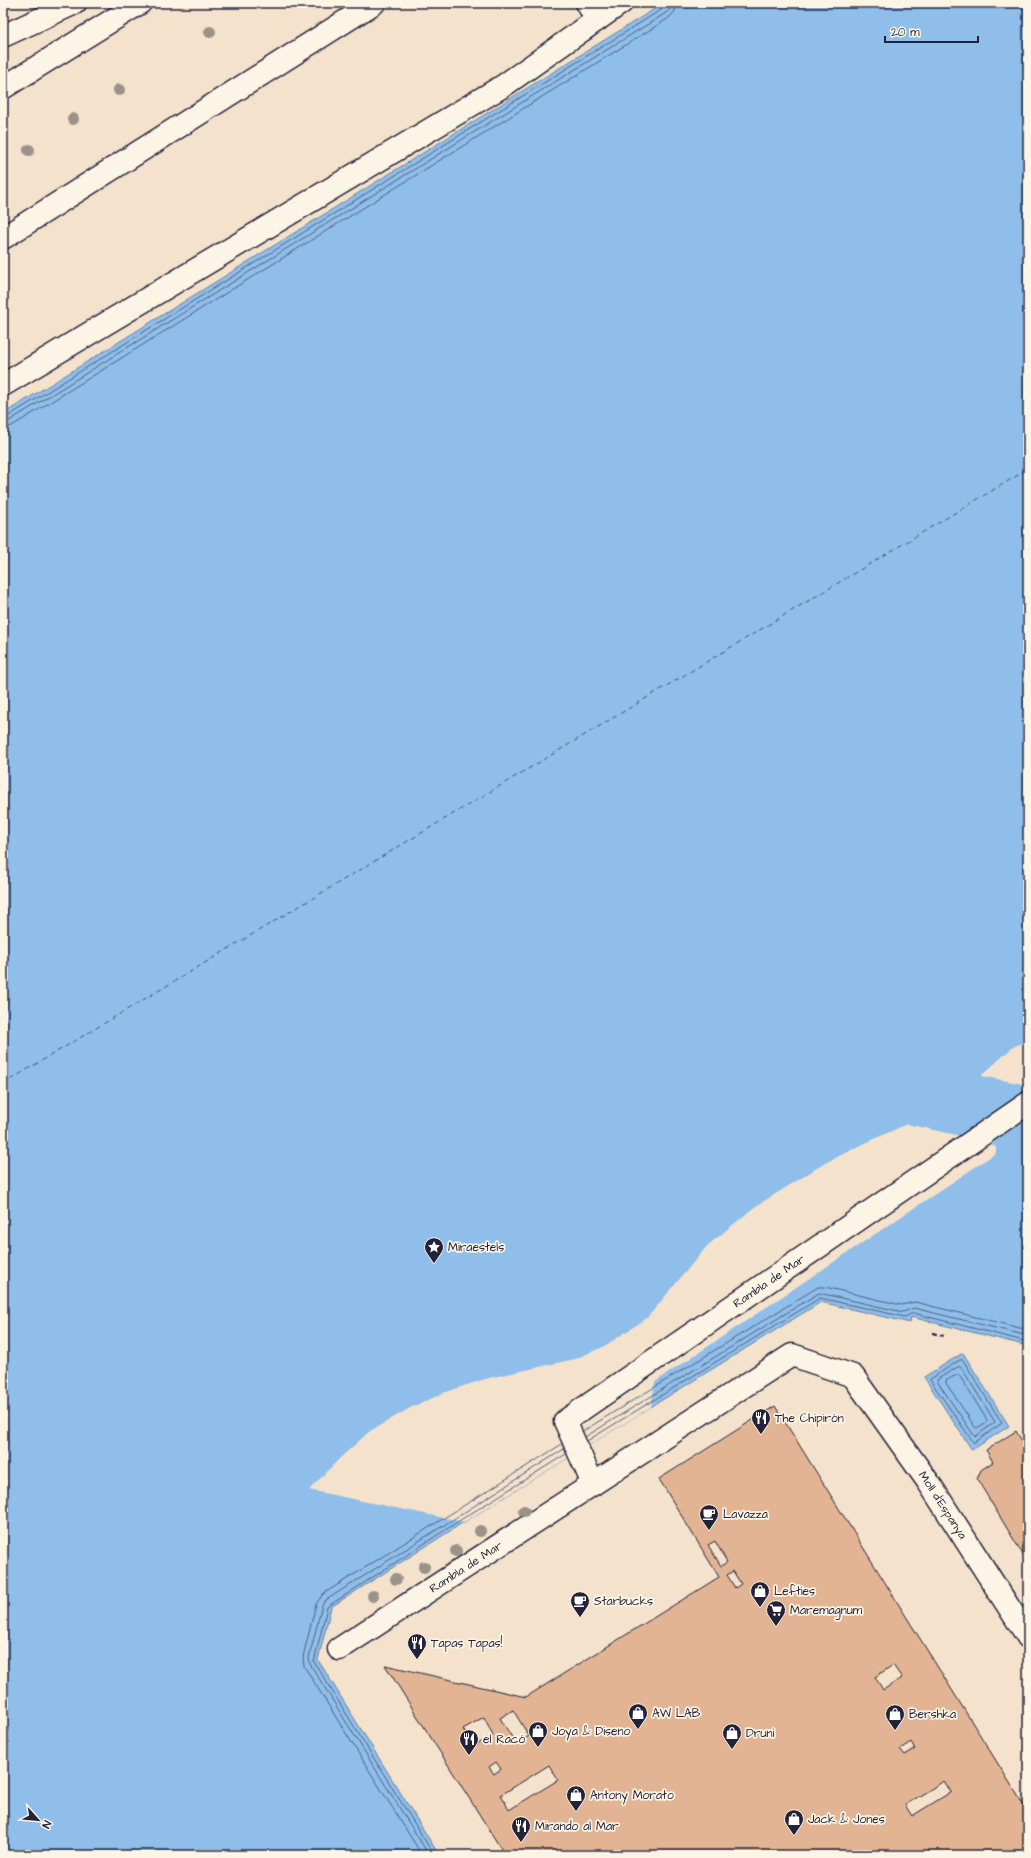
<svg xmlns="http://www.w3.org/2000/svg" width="1031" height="1858" viewBox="0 0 1031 1858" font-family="'Architects Daughter',sans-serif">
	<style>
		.water { fill: #8fbeea; stroke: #6380a4 }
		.pier { fill: #f4e2cc }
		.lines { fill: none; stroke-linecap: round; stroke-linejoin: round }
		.shore { stroke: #4e6081; stroke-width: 1 }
		.ferry { stroke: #435170; stroke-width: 1; stroke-dasharray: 5 4; stroke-linecap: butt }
		.building { fill: #e2b493; stroke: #22223b; fill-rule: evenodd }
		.minor-casing { stroke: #22223b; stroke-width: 25 }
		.path { stroke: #22223b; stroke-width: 2.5; stroke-dasharray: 4 3; stroke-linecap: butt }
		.minor { stroke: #fcf5e5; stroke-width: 22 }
		.tree { fill: #999389 }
		.labels { text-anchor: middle; stroke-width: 3.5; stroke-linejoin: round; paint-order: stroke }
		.poi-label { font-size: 12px; fill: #22223b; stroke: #fcf5e5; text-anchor: start }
		.street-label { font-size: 12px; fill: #22223b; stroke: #fcf5e5 }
	</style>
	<rect width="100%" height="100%" fill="#f4e2cc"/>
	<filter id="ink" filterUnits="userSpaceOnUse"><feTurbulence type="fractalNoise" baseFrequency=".025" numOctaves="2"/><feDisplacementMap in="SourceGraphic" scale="8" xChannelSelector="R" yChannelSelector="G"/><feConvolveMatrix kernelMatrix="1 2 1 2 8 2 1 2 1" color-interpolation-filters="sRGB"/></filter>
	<g filter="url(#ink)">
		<g class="water">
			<polygon points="664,3 1028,3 1028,1346 911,1317 910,1323 821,1302 464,1522 331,1607 318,1660 439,1855 3,1855 3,414"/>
			<polygon points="963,1353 1009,1426 972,1450 924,1377"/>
		</g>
		<g class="pier">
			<polygon points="1028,1040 1028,1085 981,1076 1013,1047"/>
			<polygon points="907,1124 988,1142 996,1147 996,1153 655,1382 651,1407 464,1522 309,1490 340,1458 370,1431 412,1407 446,1392 485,1379 575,1359 603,1347 647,1318 708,1245 756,1206 825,1163 859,1146"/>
		</g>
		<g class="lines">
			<g class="shore">
				<polyline points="3,417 7,417 664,8 666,3"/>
				<polyline points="3,422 9,421 666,13 670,9 671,3"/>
				<polyline points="3,428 12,426 669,18 675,11 677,3"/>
				<polygon points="960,1360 963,1360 1002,1423 974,1443 930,1380"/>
				<polygon points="958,1367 961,1367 995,1422 975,1437 937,1381 938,1379"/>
				<polygon points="957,1375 959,1375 987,1420 987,1422 977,1428 975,1427 946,1383 946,1381"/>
				<polyline points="583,1431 818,1287 825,1287 901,1305 915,1302 1028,1330"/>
				<polyline points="585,1437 819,1293 903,1312 914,1308 1028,1336"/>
				<polyline points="587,1441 820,1298 905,1317 913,1313 1028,1342"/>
				<polyline points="422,1855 304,1666 303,1657 316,1604 323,1594 562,1444"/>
				<polyline points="429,1855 310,1664 309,1658 322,1605 326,1600 564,1449"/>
				<polyline points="434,1855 314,1662 327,1607 462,1519 566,1454"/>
			</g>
			<polyline class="ferry" points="3,1084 1028,469"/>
		</g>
		<g class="building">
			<path d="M 775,1406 L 1028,1812 L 1028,1855 L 505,1855 L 385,1665 L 526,1697 L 719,1577 L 659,1479 ZM 715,1541 L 727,1562 L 721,1566 L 708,1545 ZM 733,1571 L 741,1584 L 735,1588 L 727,1575 ZM 893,1665 L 902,1678 L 883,1690 L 875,1677 ZM 513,1710 L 529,1736 L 516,1744 L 500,1718 ZM 484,1717 L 493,1735 L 473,1747 L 463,1729 ZM 911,1742 L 915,1749 L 905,1755 L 900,1749 ZM 496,1762 L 501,1769 L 494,1774 L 489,1767 ZM 549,1765 L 558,1780 L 509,1810 L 501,1795 ZM 944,1781 L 951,1792 L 912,1816 L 905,1805 Z"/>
			<polygon points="1016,1431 1023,1443 1028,1440 1028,1563 977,1479 981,1470 993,1462 986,1450"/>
		</g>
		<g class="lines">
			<defs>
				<g id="minor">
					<polyline points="587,3 597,20"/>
					<polyline points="3,36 75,3"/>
					<polyline points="3,88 140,3"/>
					<polyline points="3,238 374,3"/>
					<polyline points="3,385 503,86 621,3"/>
					<path id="s1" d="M 593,1484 L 565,1421 L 1028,1103"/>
					<path id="s2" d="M 339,1649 L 792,1355 L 853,1376 L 929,1483 L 1028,1637"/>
				</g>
			</defs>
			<use href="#minor" class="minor-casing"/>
			<polyline class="path" points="933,1333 944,1336"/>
			<use href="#minor" class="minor"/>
		</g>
		<g class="tree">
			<circle cx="210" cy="32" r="6"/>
			<circle cx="119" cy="90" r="6"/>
			<circle cx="73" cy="119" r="6"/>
			<circle cx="29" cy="150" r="6"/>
			<circle cx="524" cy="1511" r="6"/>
			<circle cx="480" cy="1531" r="6"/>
			<circle cx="456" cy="1551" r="6"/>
			<circle cx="424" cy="1567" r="6"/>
			<circle cx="396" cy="1579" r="6"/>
			<circle cx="373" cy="1596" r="6"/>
		</g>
	</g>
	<defs>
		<symbol id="sight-pin" viewBox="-11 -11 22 30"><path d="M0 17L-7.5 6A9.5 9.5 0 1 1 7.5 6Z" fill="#22223b" stroke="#fcf5e5"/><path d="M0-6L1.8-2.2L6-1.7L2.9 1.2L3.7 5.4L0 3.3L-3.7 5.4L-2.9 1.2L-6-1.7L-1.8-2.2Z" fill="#fff"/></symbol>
		<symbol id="restaurant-pin" viewBox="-11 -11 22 30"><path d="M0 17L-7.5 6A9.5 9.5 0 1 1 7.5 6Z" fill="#22223b" stroke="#fcf5e5"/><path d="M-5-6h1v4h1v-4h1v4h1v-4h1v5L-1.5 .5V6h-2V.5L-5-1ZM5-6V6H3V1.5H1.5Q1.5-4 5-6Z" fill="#fff"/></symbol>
		<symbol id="cafe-pin" viewBox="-11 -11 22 30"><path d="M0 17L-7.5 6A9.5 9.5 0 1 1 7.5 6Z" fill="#22223b" stroke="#fcf5e5"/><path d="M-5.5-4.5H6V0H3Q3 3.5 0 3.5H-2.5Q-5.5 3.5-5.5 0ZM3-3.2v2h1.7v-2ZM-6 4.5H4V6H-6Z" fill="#fff"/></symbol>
		<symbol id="shop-pin" viewBox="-11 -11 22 30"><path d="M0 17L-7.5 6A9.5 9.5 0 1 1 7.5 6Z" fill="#22223b" stroke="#fcf5e5"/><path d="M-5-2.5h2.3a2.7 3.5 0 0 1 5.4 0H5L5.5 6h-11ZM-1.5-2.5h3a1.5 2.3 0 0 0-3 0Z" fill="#fff"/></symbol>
		<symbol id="supermarket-pin" viewBox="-11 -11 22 30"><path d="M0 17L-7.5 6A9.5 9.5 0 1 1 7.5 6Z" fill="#22223b" stroke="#fcf5e5"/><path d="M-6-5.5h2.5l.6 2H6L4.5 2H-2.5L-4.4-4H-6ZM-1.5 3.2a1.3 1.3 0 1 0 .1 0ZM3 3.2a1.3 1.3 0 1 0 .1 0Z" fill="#fff"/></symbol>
	</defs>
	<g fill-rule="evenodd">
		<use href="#sight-pin" x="423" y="1236" width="22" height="30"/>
		<use href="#restaurant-pin" x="750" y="1407" width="22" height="30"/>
		<use href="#cafe-pin" x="698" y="1503" width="22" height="30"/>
		<use href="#shop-pin" x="749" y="1580" width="22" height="30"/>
		<use href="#cafe-pin" x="569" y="1590" width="22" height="30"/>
		<use href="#supermarket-pin" x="765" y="1599" width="22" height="30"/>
		<use href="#restaurant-pin" x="406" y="1632" width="22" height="30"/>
		<use href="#shop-pin" x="627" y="1702" width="22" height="30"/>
		<use href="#shop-pin" x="884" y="1703" width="22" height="30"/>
		<use href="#shop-pin" x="527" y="1720" width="22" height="30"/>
		<use href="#shop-pin" x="721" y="1722" width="22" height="30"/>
		<use href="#restaurant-pin" x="458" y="1728" width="22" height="30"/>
		<use href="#shop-pin" x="565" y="1784" width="22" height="30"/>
		<use href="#shop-pin" x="783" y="1808" width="22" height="30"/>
		<use href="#restaurant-pin" x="510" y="1815" width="22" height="30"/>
	</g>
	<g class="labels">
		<g class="poi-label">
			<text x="448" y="1251">Miraestels</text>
			<text x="775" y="1422">The Chipirón</text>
			<text x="723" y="1518">Lavazza</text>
			<text x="774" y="1595">Lefties</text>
			<text x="594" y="1605">Starbucks</text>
			<text x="790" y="1614">Maremagnum</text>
			<text x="431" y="1647">Tapas Tapas!</text>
			<text x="652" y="1717">AW LAB</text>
			<text x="909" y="1718">Bershka</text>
			<text x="552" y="1735">Joya &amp; Diseno</text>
			<text x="746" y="1737">Druni</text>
			<text x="483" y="1743">el Racó</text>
			<text x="590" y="1799">Antony Morato</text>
			<text x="808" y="1823">Jack &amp; Jones</text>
			<text x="535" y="1830">Mirando al Mar</text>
		</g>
		<g class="street-label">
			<text dy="4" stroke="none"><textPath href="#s1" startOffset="316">Rambla de Mar</textPath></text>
			<text dy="4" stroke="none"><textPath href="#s2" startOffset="762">Moll d'Espanya</textPath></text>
			<text dy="4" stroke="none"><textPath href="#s2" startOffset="151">Rambla de Mar</textPath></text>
		</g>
	</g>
	<rect width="1031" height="1858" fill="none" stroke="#fcf5e5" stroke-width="16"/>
	<rect x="8" y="8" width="1015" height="1842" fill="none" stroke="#22223b" stroke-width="1.5" filter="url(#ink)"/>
	<g transform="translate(38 1820) rotate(117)" stroke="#fcf5e5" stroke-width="3" paint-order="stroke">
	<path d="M0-3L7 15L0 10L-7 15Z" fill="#22223b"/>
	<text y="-6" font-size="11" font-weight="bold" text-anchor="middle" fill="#22223b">N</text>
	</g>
	<path d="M885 36v6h93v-6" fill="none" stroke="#22223b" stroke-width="2"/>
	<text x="891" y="36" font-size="12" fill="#22223b" stroke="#fcf5e5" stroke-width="3" paint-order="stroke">20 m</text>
</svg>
